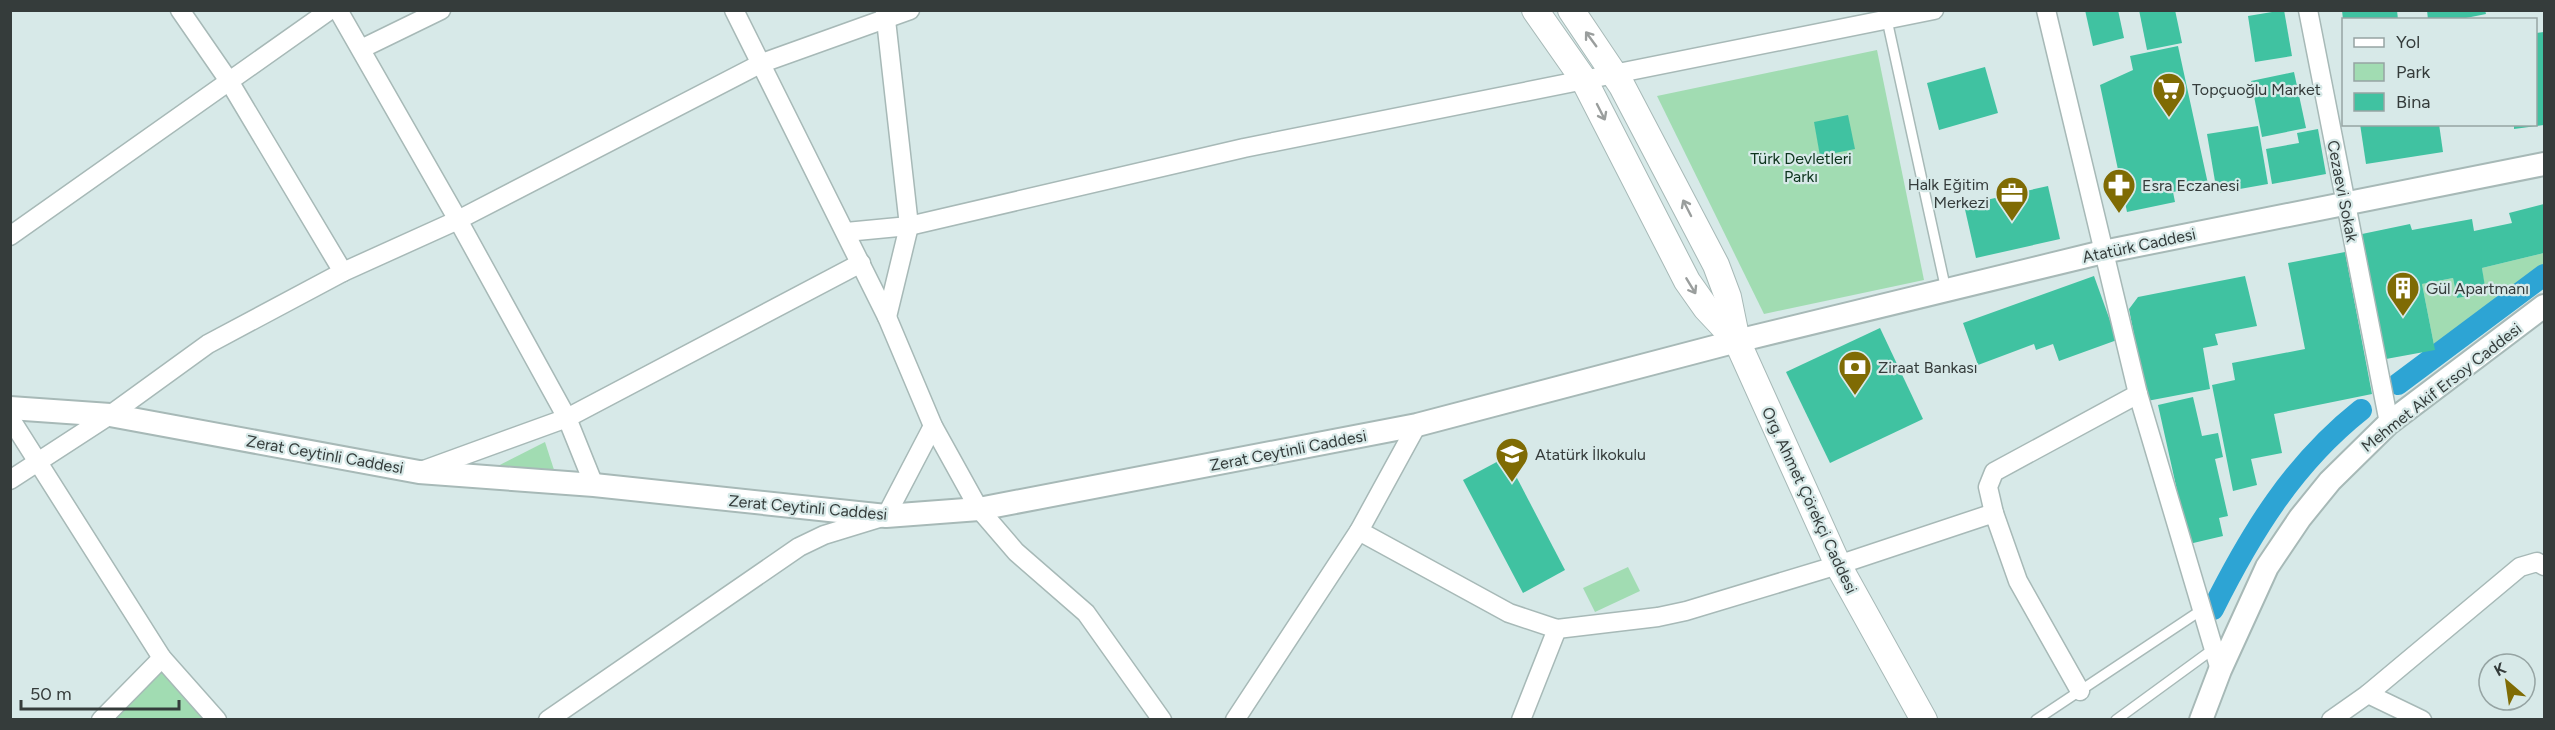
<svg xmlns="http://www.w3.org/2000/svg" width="2555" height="730" viewBox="0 0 2555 730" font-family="Figtree,sans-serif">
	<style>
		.green { fill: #a1dcb2 }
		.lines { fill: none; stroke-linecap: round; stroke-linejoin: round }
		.canal { stroke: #2da4d4; stroke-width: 22 }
		.building { fill: #40c2a1 }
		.service-casing { stroke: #a7b9b7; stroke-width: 12 }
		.minor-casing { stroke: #a7b9b7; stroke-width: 21 }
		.tertiary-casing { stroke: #a7b9b7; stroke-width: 26 }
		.secondary-casing { stroke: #a7b9b7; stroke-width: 28 }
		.service { stroke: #fff; stroke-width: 9 }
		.minor { stroke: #fff; stroke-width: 18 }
		.tertiary { stroke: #fff; stroke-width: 22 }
		.secondary { stroke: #fff; stroke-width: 26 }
		.oneway { stroke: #9a9e9d }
		.labels { text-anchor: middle; stroke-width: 4.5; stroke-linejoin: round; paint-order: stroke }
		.poi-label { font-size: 16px; fill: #353c3b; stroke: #d7e9e8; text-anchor: start }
		.park-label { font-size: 16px; fill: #0d341d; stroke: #d7e9e8 }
		.street-label { font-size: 16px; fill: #353c3b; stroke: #d7e9e8 }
	</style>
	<rect width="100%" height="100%" fill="#d7e9e8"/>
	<g class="green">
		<polygon points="1877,50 1924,280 1764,314 1657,96"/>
		<polygon points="2544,253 2544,271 2435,350 2422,284 2453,278 2457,298 2485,293 2482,268"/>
		<polygon points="545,442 556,476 486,472"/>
		<polygon points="1628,567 1640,591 1595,612 1583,588"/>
		<polygon points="162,671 206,720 115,720"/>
	</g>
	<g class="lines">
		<g class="canal">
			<polyline points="2398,384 2544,275"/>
			<path d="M 2213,609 C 2251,533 2293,464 2361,410"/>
		</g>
	</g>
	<g class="building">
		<polygon points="2085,10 2118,10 2124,38 2093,46"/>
		<polygon points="2139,10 2175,10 2182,43 2147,50"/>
		<polygon points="2284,10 2292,56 2255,62 2248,16"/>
		<polygon points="2342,10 2397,10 2398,20 2343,20"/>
		<polygon points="2427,10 2485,10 2486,14 2456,20 2428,20"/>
		<polygon points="2544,32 2544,125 2514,129 2514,124 2536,124 2536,33"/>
		<polygon points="2178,46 2208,184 2173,192 2175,202 2127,212 2100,85 2133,70 2130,56"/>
		<polygon points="1985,67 1998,113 1939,130 1927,83"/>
		<polygon points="2294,72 2306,128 2262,137 2251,81"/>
		<polygon points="1848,115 1855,149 1820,156 1814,122"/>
		<polygon points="2360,124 2439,124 2443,152 2366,164"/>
		<polygon points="2258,126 2268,184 2217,193 2207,134"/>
		<polygon points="2318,129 2326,174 2272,184 2266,149 2299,143 2297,133"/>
		<polygon points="2048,186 2060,239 1976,258 1964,205"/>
		<polygon points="2544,204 2544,253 2482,268 2486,293 2457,298 2453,278 2422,284 2435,350 2386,359 2362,234 2410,224 2412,230 2472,219 2474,231 2512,223 2509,213"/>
		<polygon points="2345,252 2372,394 2274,414 2282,453 2251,459 2257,485 2233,491 2212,385 2235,380 2232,363 2305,349 2288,263"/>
		<polygon points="2094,276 2117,340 2059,361 2053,344 2036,350 2034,344 1978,365 1963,323"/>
		<polygon points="2245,276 2257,326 2215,334 2218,345 2203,348 2210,389 2147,401 2129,309 2138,297"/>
		<polygon points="1880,328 1923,419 1830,463 1786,372"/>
		<polygon points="2193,397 2202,436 2218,433 2223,457 2215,459 2228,516 2219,518 2223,536 2189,544 2158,405"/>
		<polygon points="1506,457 1565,570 1523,593 1463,480"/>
	</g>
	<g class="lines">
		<defs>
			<g id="service">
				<polyline points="1887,20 1946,290"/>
				<polyline points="2036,720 2200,611"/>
				<polyline points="2116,720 2216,647"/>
			</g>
			<g id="minor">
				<polyline points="180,10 229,81 343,272"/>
				<polyline points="338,10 458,220 567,418 594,485"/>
				<polyline points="734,10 887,317 933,426 979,509 1016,552 1086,613 1162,720"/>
				<polyline points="2046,10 2138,394 2220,670"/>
				<polyline points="2308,10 2389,423"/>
				<polyline points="885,11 909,226 887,317"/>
				<polyline points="361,49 441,10"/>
				<polyline points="846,232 909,226 1244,148 1934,10"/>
				<polyline points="10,236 330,10"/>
				<polyline points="10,418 162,658 217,720"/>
				<polyline points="421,471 567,418 861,263"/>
				<polyline points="10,480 110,415 208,344 343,272 458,220 762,63 910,10"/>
				<polyline points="1994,513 1988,487 1994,472 2138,394"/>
				<polyline points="1359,531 1509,613 1557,629 1658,617 1686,611 1838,565 1994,513 2018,581 2080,691"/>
				<polyline points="2368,694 2422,720"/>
				<polyline points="101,720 162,658"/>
				<polyline points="548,720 799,547 824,535 886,516 933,426"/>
				<polyline points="1235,720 1359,531 1417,425"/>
				<polyline points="1521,720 1557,629"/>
				<polyline points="2331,720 2368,694 2520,567 2537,562 2544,566"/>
			</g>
			<g id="tertiary">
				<polyline points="10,408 110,415 419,472 594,485 886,516 979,509 1417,425 1737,341 2103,252 2544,164"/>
				<polyline points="2201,720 2220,670 2267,567 2300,518 2330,481 2389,423 2544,306"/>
			</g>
			<g id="secondary">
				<polyline points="1535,10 1584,80 1687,281 1706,308 1737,341"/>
				<polyline points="1571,10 1622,86 1716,265 1728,297 1737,341 1838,565 1924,720"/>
			</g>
		</defs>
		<use href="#service" class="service-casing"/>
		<use href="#minor" class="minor-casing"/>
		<use href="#tertiary" class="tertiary-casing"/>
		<use href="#secondary" class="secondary-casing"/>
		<use href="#service" class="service"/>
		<use href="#minor" class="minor"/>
		<use href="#tertiary" class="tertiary"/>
		<use href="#secondary" class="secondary"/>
	</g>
	<defs><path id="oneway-shaft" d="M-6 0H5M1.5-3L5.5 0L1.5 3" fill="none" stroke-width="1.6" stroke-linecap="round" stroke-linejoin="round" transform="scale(1.5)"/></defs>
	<g class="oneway">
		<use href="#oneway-shaft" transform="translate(1591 39) rotate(-126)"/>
		<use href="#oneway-shaft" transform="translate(1601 112) rotate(63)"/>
		<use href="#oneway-shaft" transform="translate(1687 208) rotate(-117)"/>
		<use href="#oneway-shaft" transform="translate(1691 286) rotate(59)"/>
	</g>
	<defs>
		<symbol id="supermarket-pin" viewBox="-11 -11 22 30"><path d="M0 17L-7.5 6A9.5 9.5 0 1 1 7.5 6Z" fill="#7f6b04" stroke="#d7e9e8"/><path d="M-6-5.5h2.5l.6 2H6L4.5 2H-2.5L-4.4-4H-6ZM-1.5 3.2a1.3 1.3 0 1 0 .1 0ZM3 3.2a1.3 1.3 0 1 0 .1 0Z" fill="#fff"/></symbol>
		<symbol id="pharmacy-pin" viewBox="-11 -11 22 30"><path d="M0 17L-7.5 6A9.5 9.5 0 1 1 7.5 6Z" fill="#7f6b04" stroke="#d7e9e8"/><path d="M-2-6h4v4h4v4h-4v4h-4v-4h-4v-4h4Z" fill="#fff"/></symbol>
		<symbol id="office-pin" viewBox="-11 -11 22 30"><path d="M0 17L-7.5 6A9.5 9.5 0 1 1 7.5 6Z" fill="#7f6b04" stroke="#d7e9e8"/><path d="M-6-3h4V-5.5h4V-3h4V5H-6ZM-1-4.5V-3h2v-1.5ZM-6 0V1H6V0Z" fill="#fff"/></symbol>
		<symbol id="building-pin" viewBox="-11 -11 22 30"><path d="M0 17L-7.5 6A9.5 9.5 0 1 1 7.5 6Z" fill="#7f6b04" stroke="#d7e9e8"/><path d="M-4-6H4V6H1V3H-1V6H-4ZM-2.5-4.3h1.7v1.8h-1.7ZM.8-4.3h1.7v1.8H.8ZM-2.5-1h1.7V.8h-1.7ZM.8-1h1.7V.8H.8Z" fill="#fff"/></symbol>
		<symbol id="bank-pin" viewBox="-11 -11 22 30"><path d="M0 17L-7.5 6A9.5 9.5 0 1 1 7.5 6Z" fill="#7f6b04" stroke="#d7e9e8"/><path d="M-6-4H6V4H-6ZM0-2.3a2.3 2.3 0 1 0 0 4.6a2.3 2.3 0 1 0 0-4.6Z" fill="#fff"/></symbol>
		<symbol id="school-pin" viewBox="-11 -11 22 30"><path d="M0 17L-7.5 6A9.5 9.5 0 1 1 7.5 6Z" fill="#7f6b04" stroke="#d7e9e8"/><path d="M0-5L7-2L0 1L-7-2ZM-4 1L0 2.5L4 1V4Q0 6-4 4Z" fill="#fff"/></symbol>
	</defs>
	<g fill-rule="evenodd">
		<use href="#supermarket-pin" x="2150" y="70" width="38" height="52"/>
		<use href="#pharmacy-pin" x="2100" y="166" width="38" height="52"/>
		<use href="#office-pin" x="1993" y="174" width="38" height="52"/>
		<use href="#building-pin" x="2384" y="269" width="38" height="52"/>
		<use href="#bank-pin" x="1836" y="348" width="38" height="52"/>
		<use href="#school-pin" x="1493" y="435" width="38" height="52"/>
	</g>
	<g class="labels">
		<g class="poi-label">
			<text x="2192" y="95">Topçuoğlu Market</text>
			<text x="1989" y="190" text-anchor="end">Halk Eğitim<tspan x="1989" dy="18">Merkezi</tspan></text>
			<text x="2142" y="191">Esra Eczanesi</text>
			<text x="2426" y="294">Gül Apartmanı</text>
			<text x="1878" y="373">Ziraat Bankası</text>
			<text x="1535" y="460">Atatürk İlkokulu</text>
		</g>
		<g class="park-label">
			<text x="1801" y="164">Türk Devletleri<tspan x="1801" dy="18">Parkı</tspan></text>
		</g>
		<g class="street-label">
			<text transform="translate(2343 191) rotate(79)" y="6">Cezaevi Sokak</text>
			<text transform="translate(2139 245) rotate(-12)" y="6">Atatürk Caddesi</text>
			<text transform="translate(2441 387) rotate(-38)" y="6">Mehmet Akif Ersoy Caddesi</text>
			<text transform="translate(1288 450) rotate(-11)" y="6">Zerat Ceytinli Caddesi</text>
			<text transform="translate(325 454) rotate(10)" y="6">Zerat Ceytinli Caddesi</text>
			<text transform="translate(1810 500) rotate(65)" y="6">Org. Ahmet Çörekçi Caddesi</text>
			<text transform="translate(808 507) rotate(5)" y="6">Zerat Ceytinli Caddesi</text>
		</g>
	</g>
	<rect width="2555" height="730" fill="none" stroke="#353c3b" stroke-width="24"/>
	<rect x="2342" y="18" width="195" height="108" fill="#d7e9e8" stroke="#96a4a3" stroke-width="1.5"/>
	<rect x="2354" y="38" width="30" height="9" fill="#ffffff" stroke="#96a4a3" stroke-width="1.5"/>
	<text x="2396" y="48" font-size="18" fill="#353c3b">Yol</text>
	<rect x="2354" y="63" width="30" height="18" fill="#a1dcb2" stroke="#96a4a3" stroke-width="1.5"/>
	<text x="2396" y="78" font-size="18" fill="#353c3b">Park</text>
	<rect x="2354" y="93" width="30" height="18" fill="#40c2a1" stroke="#96a4a3" stroke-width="1.5"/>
	<text x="2396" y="108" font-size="18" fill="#353c3b">Bina</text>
	<g transform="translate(2507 682) rotate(331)"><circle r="28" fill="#d7e9e8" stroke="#96a4a3" stroke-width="1.5"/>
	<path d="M0-4.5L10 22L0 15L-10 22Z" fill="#7f6b04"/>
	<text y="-9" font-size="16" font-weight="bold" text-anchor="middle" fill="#353c3b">K</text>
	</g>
	<path d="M21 700v9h158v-9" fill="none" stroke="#353c3b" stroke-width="3"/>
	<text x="30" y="700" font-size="18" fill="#353c3b" stroke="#d7e9e8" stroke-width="4.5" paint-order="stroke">50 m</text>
</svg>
